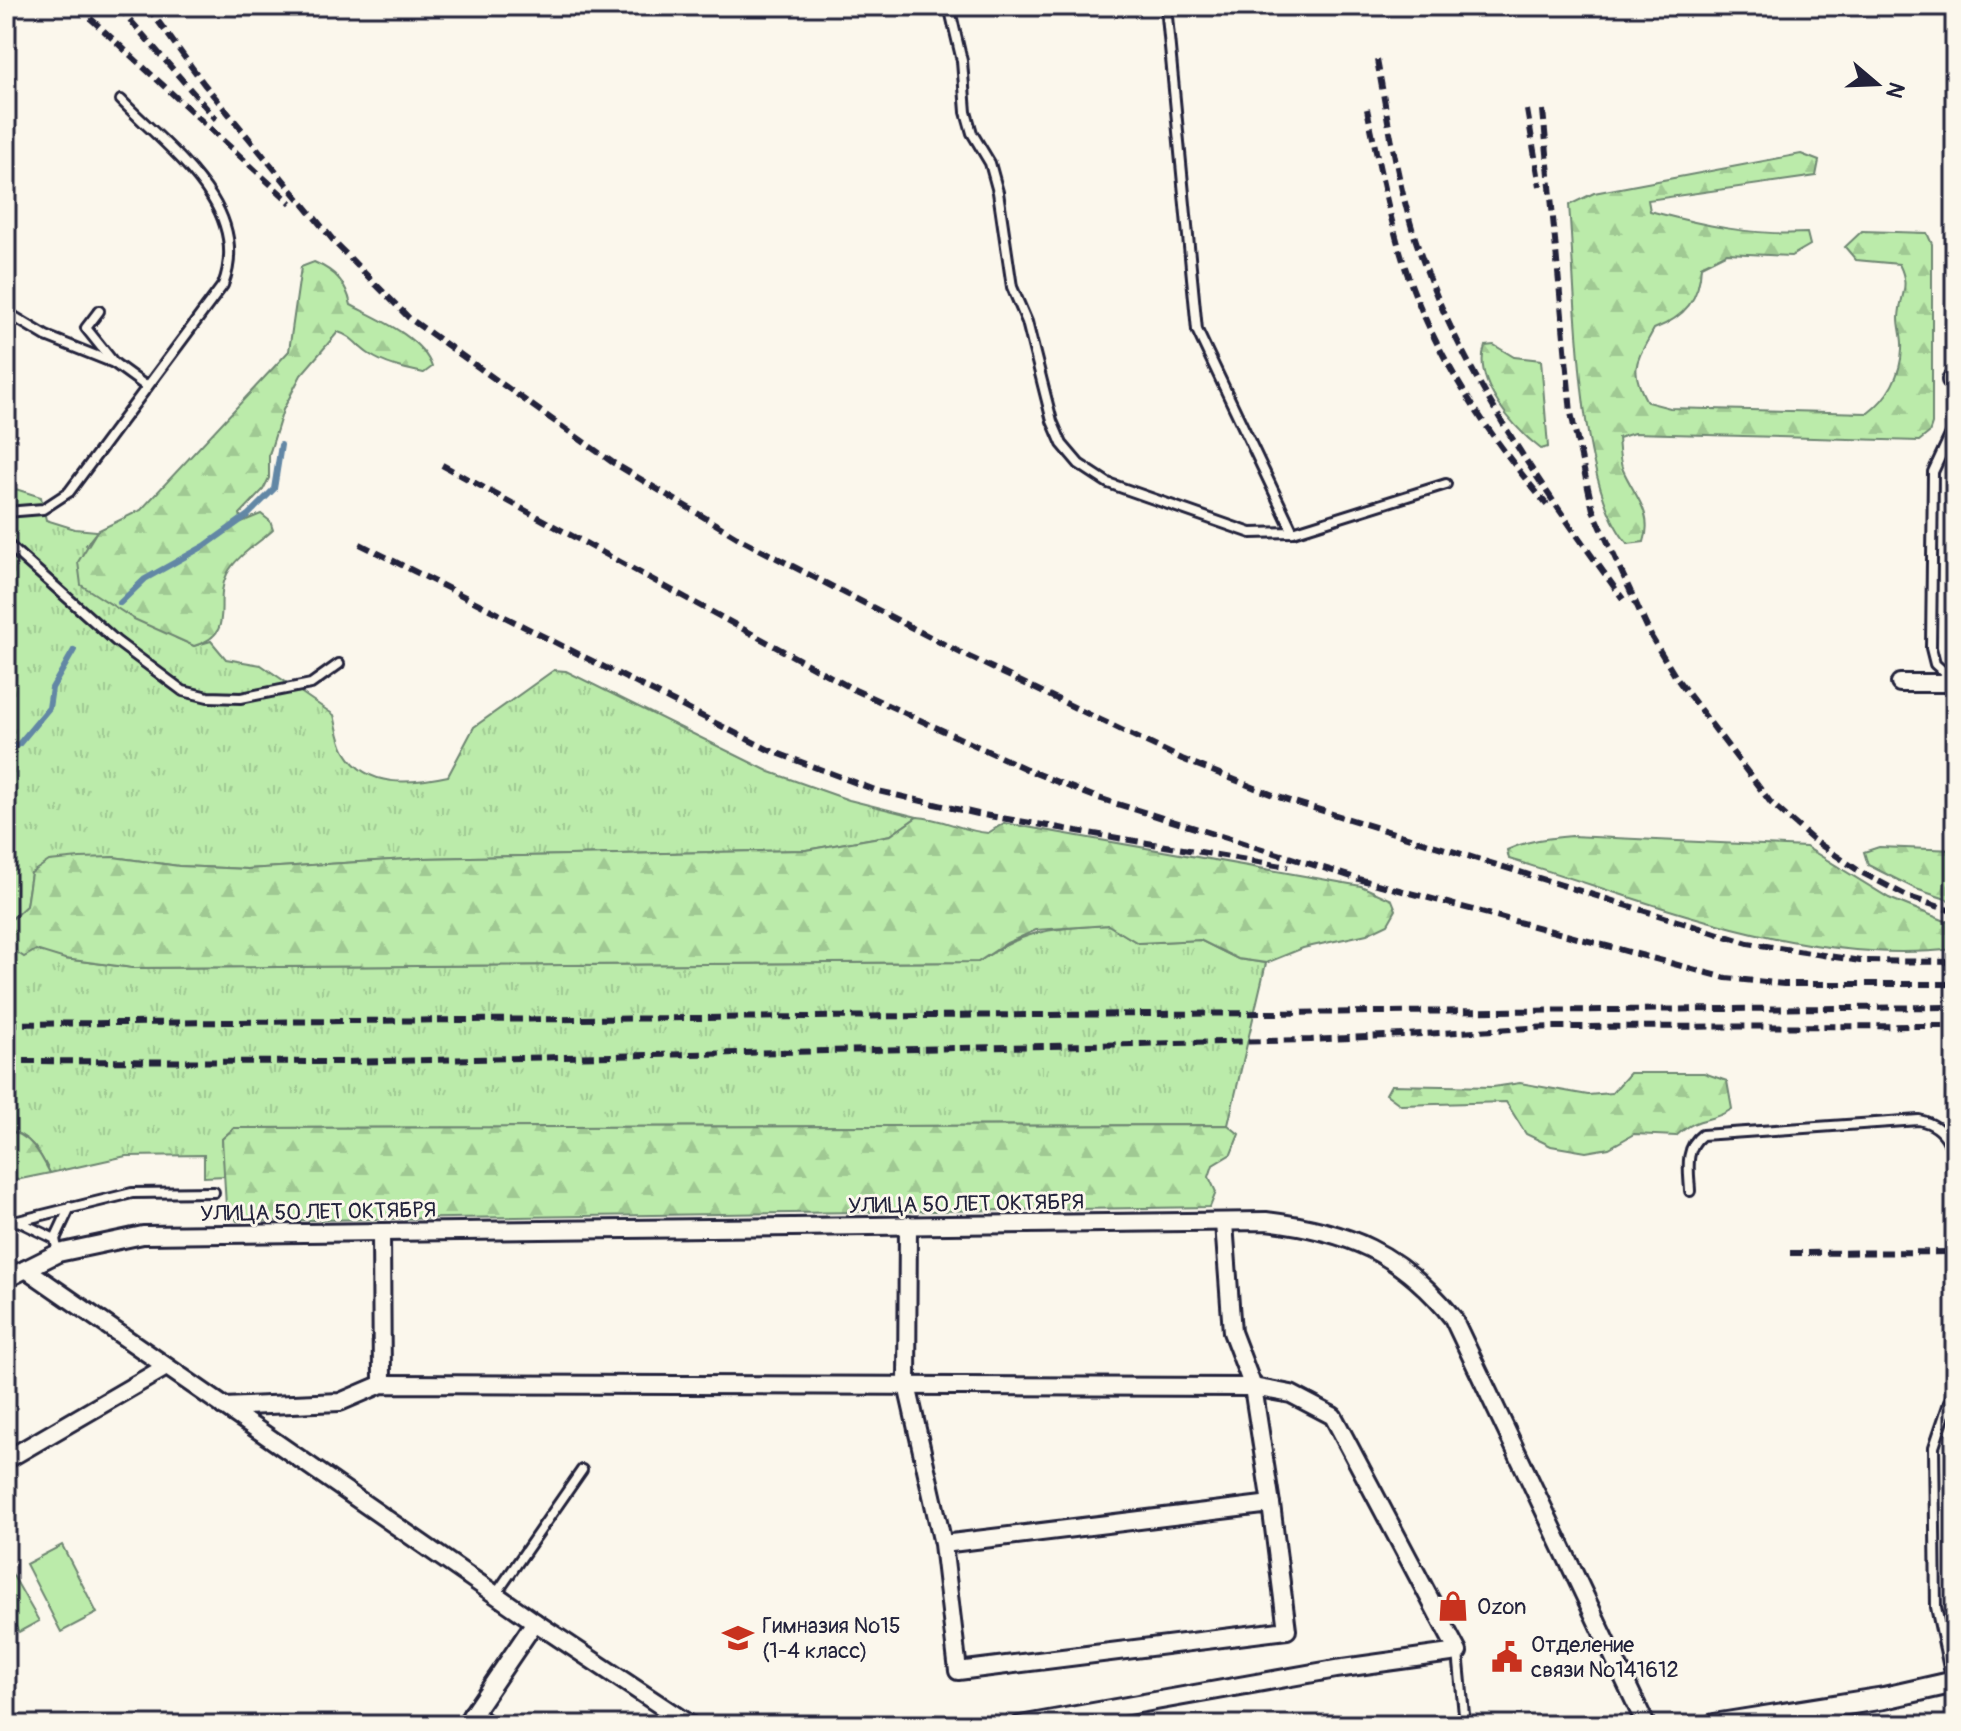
<svg xmlns="http://www.w3.org/2000/svg" width="1961" height="1731" viewBox="0 0 1961 1731" font-family="Pangolin,sans-serif">
	<style>
		.grass { fill: url(#grass-tufts); stroke: #6e8672; stroke-width: 2 }
		.forest { fill: url(#forest-firs); stroke: #6e8672; stroke-width: 2 }
		.garden { fill: #bbebaa; stroke: #6e8672; stroke-width: 2 }
		.lines { fill: none; stroke-linecap: round; stroke-linejoin: round }
		.stream { stroke: #6287a5; stroke-width: 6 }
		.service-casing { stroke: #22223b; stroke-width: 14 }
		.minor-casing { stroke: #22223b; stroke-width: 22 }
		.tertiary-casing { stroke: #22223b; stroke-width: 26 }
		.service { stroke: #fbf7ec; stroke-width: 8 }
		.minor { stroke: #fbf7ec; stroke-width: 16 }
		.tertiary { stroke: #fbf7ec; stroke-width: 20 }
		.rail { stroke: #22223b; stroke-width: 6; stroke-dasharray: 12 6; stroke-linecap: butt }
		.labels { text-anchor: middle; stroke-width: 6; stroke-linejoin: round; paint-order: stroke }
		.street-label { font-size: 22px; fill: #22223b; stroke: #fbf7ec }
		.poi-label { font-size: 22px; fill: #22223b; stroke: #fbf7ec; text-anchor: start }
	</style>
	<defs>
		<pattern id="grass-tufts" width="24" height="20" patternUnits="userSpaceOnUse" patternTransform="scale(2)"><rect width="24" height="20" fill="#bbebaa"/><path d="M3 7l-1-3M5 7V3M7 7l1-3M15 17l-1-3M17 17v-4M19 17l1-3" fill="none" stroke="#a0c993"/></pattern>
		<pattern id="forest-firs" width="22" height="20" patternUnits="userSpaceOnUse" patternTransform="scale(2)"><rect width="22" height="20" fill="#bbebaa"/><path d="M5 1l3.5 6h-7zM16 11l3.5 6h-7z" fill="#a0c993"/></pattern>
	</defs>
	<rect width="100%" height="100%" fill="#fbf7ec"/>
	<filter id="ink" filterUnits="userSpaceOnUse"><feTurbulence type="fractalNoise" baseFrequency=".0125" numOctaves="2"/><feDisplacementMap in="SourceGraphic" scale="16" xChannelSelector="R" yChannelSelector="G"/><feConvolveMatrix kernelMatrix="1 2 1 2 8 2 1 2 1" color-interpolation-filters="sRGB"/></filter>
	<g filter="url(#ink)">
		<g class="grass">
			<path d="M 6,486 L 41,497 L 46,520 L 75,529 L 97,531 L 86,545 L 176,638 L 194,646 L 211,641 L 226,659 L 261,665 L 334,715 C 337,726 339,742 345,752 C 367,789 411,784 448,776 L 474,727 L 554,670 L 566,671 L 770,772 L 849,800 L 917,817 L 891,835 L 806,850 L 423,858 L 247,869 L 179,866 L 113,857 L 31,873 L 26,906 L 13,918 L 6,909 Z"/>
			<path d="M 1109,925 L 1138,943 L 1200,940 L 1238,959 L 1266,963 L 1228,1125 L 234,1128 L 222,1139 L 225,1176 L 204,1177 L 204,1155 L 126,1156 L 50,1173 C 40,1153 30,1134 6,1130 L 6,945 L 58,954 L 65,959 L 133,968 L 978,962 C 1028,928 1050,929 1109,925 Z"/>
		</g>
		<g class="forest">
			<path d="M 1801,154 L 1819,161 L 1816,176 L 1648,200 L 1650,211 C 1702,225 1752,236 1807,233 L 1810,245 L 1791,256 L 1727,253 L 1701,266 C 1700,299 1685,317 1654,329 C 1637,361 1628,367 1647,402 L 1670,408 L 1868,413 C 1888,398 1901,375 1902,349 C 1903,339 1899,328 1899,318 C 1900,294 1911,288 1899,264 L 1856,260 L 1845,247 L 1862,231 L 1927,233 L 1932,244 L 1932,424 L 1929,433 L 1919,441 L 1634,433 L 1618,438 C 1619,448 1619,461 1623,470 C 1634,495 1654,513 1644,542 L 1628,544 C 1575,485 1576,287 1569,205 L 1594,193 Z"/>
			<path d="M 314,262 C 335,271 346,282 351,305 C 378,319 422,337 432,367 L 424,373 C 405,369 385,365 369,354 C 357,346 352,336 338,332 L 301,375 L 283,410 L 269,455 L 269,478 L 263,490 L 240,514 L 242,522 L 261,514 L 270,521 L 273,530 C 259,543 236,556 227,574 C 212,604 238,633 194,646 L 134,619 L 81,585 L 78,562 L 97,531 L 141,510 L 289,351 L 301,267 Z"/>
			<path d="M 1494,345 L 1514,357 L 1541,360 L 1548,447 L 1541,449 C 1515,429 1472,382 1485,346 Z"/>
			<path d="M 917,817 C 942,818 962,831 988,833 L 1004,823 L 1361,886 L 1392,900 L 1396,910 L 1388,924 L 1367,934 L 1303,948 L 1266,963 L 1238,959 L 1200,940 L 1138,943 L 1108,925 L 1036,930 L 1007,943 L 978,962 L 133,968 L 65,959 L 36,950 L 24,957 L 6,945 L 6,909 L 13,918 L 26,906 L 31,873 L 49,861 L 80,858 L 113,857 L 179,866 L 247,869 L 423,858 L 806,850 L 891,835 Z"/>
			<path d="M 1572,836 L 1806,847 L 1889,898 L 1955,925 L 1955,949 C 1800,967 1654,902 1509,859 L 1507,850 C 1528,840 1548,838 1572,836 Z"/>
			<polygon points="1879,847 1955,850 1955,902 1916,889 1868,865 1864,852"/>
			<path d="M 1630,1073 L 1704,1073 L 1727,1081 L 1732,1109 C 1708,1124 1701,1114 1676,1136 L 1634,1134 L 1609,1148 L 1586,1152 L 1551,1146 L 1526,1134 L 1506,1102 L 1401,1105 L 1386,1094 L 1391,1085 L 1493,1087 L 1520,1083 L 1588,1095 L 1612,1093 Z"/>
			<polygon points="1228,1125 1239,1134 1231,1154 1213,1165 1209,1177 1216,1192 1210,1207 237,1221 226,1206 222,1139 234,1128"/>
			<path d="M 6,1130 C 30,1134 40,1153 50,1173 L 6,1182 Z"/>
		</g>
		<g class="garden">
			<polygon points="62,1545 97,1613 61,1632 26,1564"/>
			<polygon points="11,1572 39,1621 19,1632 6,1610 6,1575"/>
		</g>
		<g class="lines">
			<g class="stream">
				<polyline points="120,603 145,579 206,545 248,515 274,489 281,445"/>
				<polyline points="6,750 19,744 49,708 52,688 74,650"/>
			</g>
			<defs>
				<g id="service">
					<polyline points="949,6 962,61 966,112 972,133 990,163 998,192 1012,287 1027,322 1052,421 1062,444 1079,464 1108,483 1251,533 1293,532 1446,484"/>
					<polyline points="1166,6 1197,330 1293,532"/>
					<polyline points="99,311 86,328 114,363 147,387"/>
					<polyline points="6,312 46,336 114,363"/>
					<path d="M 6,512 L 43,509 L 69,492 L 223,285 C 253,207 168,149 121,100"/>
					<polyline points="6,543 116,641 183,691 208,697 241,698 311,684 339,664"/>
					<polyline points="1952,679 1935,664 1931,648 1933,472 1955,425"/>
					<path d="M 1690,1191 C 1689,1171 1684,1148 1702,1135 L 1919,1120 C 1950,1127 1954,1150 1955,1178"/>
					<polyline points="18,1221 55,1239 58,1253"/>
					<polyline points="6,1224 132,1193 214,1192"/>
					<polyline points="55,1239 70,1207"/>
					<polyline points="496,1594 582,1470"/>
					<polyline points="1458,1652 1465,1725"/>
					<polyline points="1952,1682 1936,1607 1934,1447 1955,1385"/>
				</g>
				<g id="minor">
					<polyline points="1951,380 1955,380"/>
					<polyline points="1900,683 1955,683"/>
					<polyline points="1224,1223 1232,1332 1253,1387 1271,1504"/>
					<polyline points="908,1225 907,1385 943,1544 958,1671 1287,1630 1271,1504 943,1544"/>
					<polyline points="381,1233 382,1384"/>
					<polyline points="26,1269 535,1622 690,1725"/>
					<path d="M 6,1279 L 58,1253 L 143,1235 L 1266,1221 C 1348,1231 1400,1252 1453,1318 L 1646,1725"/>
					<polyline points="224,1407 340,1402 382,1384 1253,1387 1291,1394 1333,1416 1458,1652 1336,1669 1020,1725"/>
					<polyline points="6,1460 166,1367"/>
					<polyline points="472,1714 489,1725"/>
					<polyline points="465,1725 535,1622"/>
				</g>
				<polyline id="tertiary" points="1714,1725 1884,1698 1955,1682"/>
			</defs>
			<use href="#service" class="service-casing"/>
			<use href="#minor" class="minor-casing"/>
			<use href="#tertiary" class="tertiary-casing"/>
			<use href="#service" class="service"/>
			<use href="#minor" class="minor"/>
			<use href="#tertiary" class="tertiary"/>
			<g class="rail">
				<polyline points="77,6 291,203"/>
				<polyline points="118,6 216,119"/>
				<polyline points="147,6 204,84 338,246 409,318 612,462 742,540 963,654 1182,759 1278,797 1748,943 1860,961 1955,962"/>
				<path d="M 1377,60 C 1388,119 1397,181 1415,238 C 1458,370 1542,488 1623,599"/>
				<path d="M 1367,109 C 1378,160 1388,213 1404,264 C 1433,353 1487,434 1547,505"/>
				<polyline points="1527,110 1540,186"/>
				<polyline points="1543,110 1571,413 1593,510 1652,638 1677,679 1771,803 1812,839 1859,871 1909,897 1955,912"/>
				<polyline points="442,465 855,690 1035,773 1095,797 1362,880 1726,978 1784,984 1955,984"/>
				<polyline points="360,544 769,750 878,791 978,814 1288,867"/>
				<polyline points="6,1024 1955,1007"/>
				<polyline points="6,1061 343,1062 1311,1040 1550,1027 1955,1026"/>
				<polyline points="1790,1253 1955,1252"/>
			</g>
		</g>
	</g>
	<defs>
		<symbol id="shop-bare" viewBox="-9 -9 18 18"><path d="M-5-2.5h2.3a2.7 3.5 0 0 1 5.4 0H5L5.5 6h-11ZM-1.5-2.5h3a1.5 2.3 0 0 0-3 0Z" fill="#c8321e" stroke="#fbf7ec" stroke-width="2.5" paint-order="stroke"/></symbol>
		<symbol id="school-bare" viewBox="-9 -9 18 18"><path d="M0-5L7-2L0 1L-7-2ZM-4 1L0 2.5L4 1V4Q0 6-4 4Z" fill="#c8321e" stroke="#fbf7ec" stroke-width="2.5" paint-order="stroke"/></symbol>
		<symbol id="civic-bare" viewBox="-9 -9 18 18"><path d="M-.6-6.5H3V-4.5H.6V-3L4-1V1h2V6H-6V1h2V-1L-.6-3ZM-1.2 2.5V6h2.4V2.5Z" fill="#c8321e" stroke="#fbf7ec" stroke-width="2.5" paint-order="stroke"/></symbol>
	</defs>
	<g fill-rule="evenodd">
		<use href="#shop-bare" x="1431" y="1584" width="44" height="44"/>
		<use href="#school-bare" x="716" y="1616" width="44" height="44"/>
		<use href="#civic-bare" x="1485" y="1635" width="44" height="44"/>
	</g>
	<g class="labels">
		<g class="street-label">
			<text transform="translate(966 1203) rotate(-1)" y="8">УЛИЦА 50 ЛЕТ ОКТЯБРЯ</text>
			<text transform="translate(318 1211) rotate(-1)" y="8">УЛИЦА 50 ЛЕТ ОКТЯБРЯ</text>
		</g>
		<g class="poi-label">
			<text x="1477" y="1614">Ozon</text>
			<text x="762" y="1633">Гимназия №15<tspan x="762" dy="25">(1-4 класс)</tspan></text>
			<text x="1531" y="1652">Отделение<tspan x="1531" dy="25">связи №141612</tspan></text>
		</g>
	</g>
	<rect width="1961" height="1731" fill="none" stroke="#fbf7ec" stroke-width="32"/>
	<rect x="16" y="16" width="1929" height="1699" fill="none" stroke="#22223b" stroke-width="3" filter="url(#ink)"/>
	<g transform="translate(1877 84) rotate(109)" stroke="#fbf7ec" stroke-width="6" paint-order="stroke">
	<path d="M0-6L14 30L0 20L-14 30Z" fill="#22223b"/>
	<text y="-12" font-size="22" font-weight="bold" text-anchor="middle" fill="#22223b">N</text>
	</g>
</svg>
